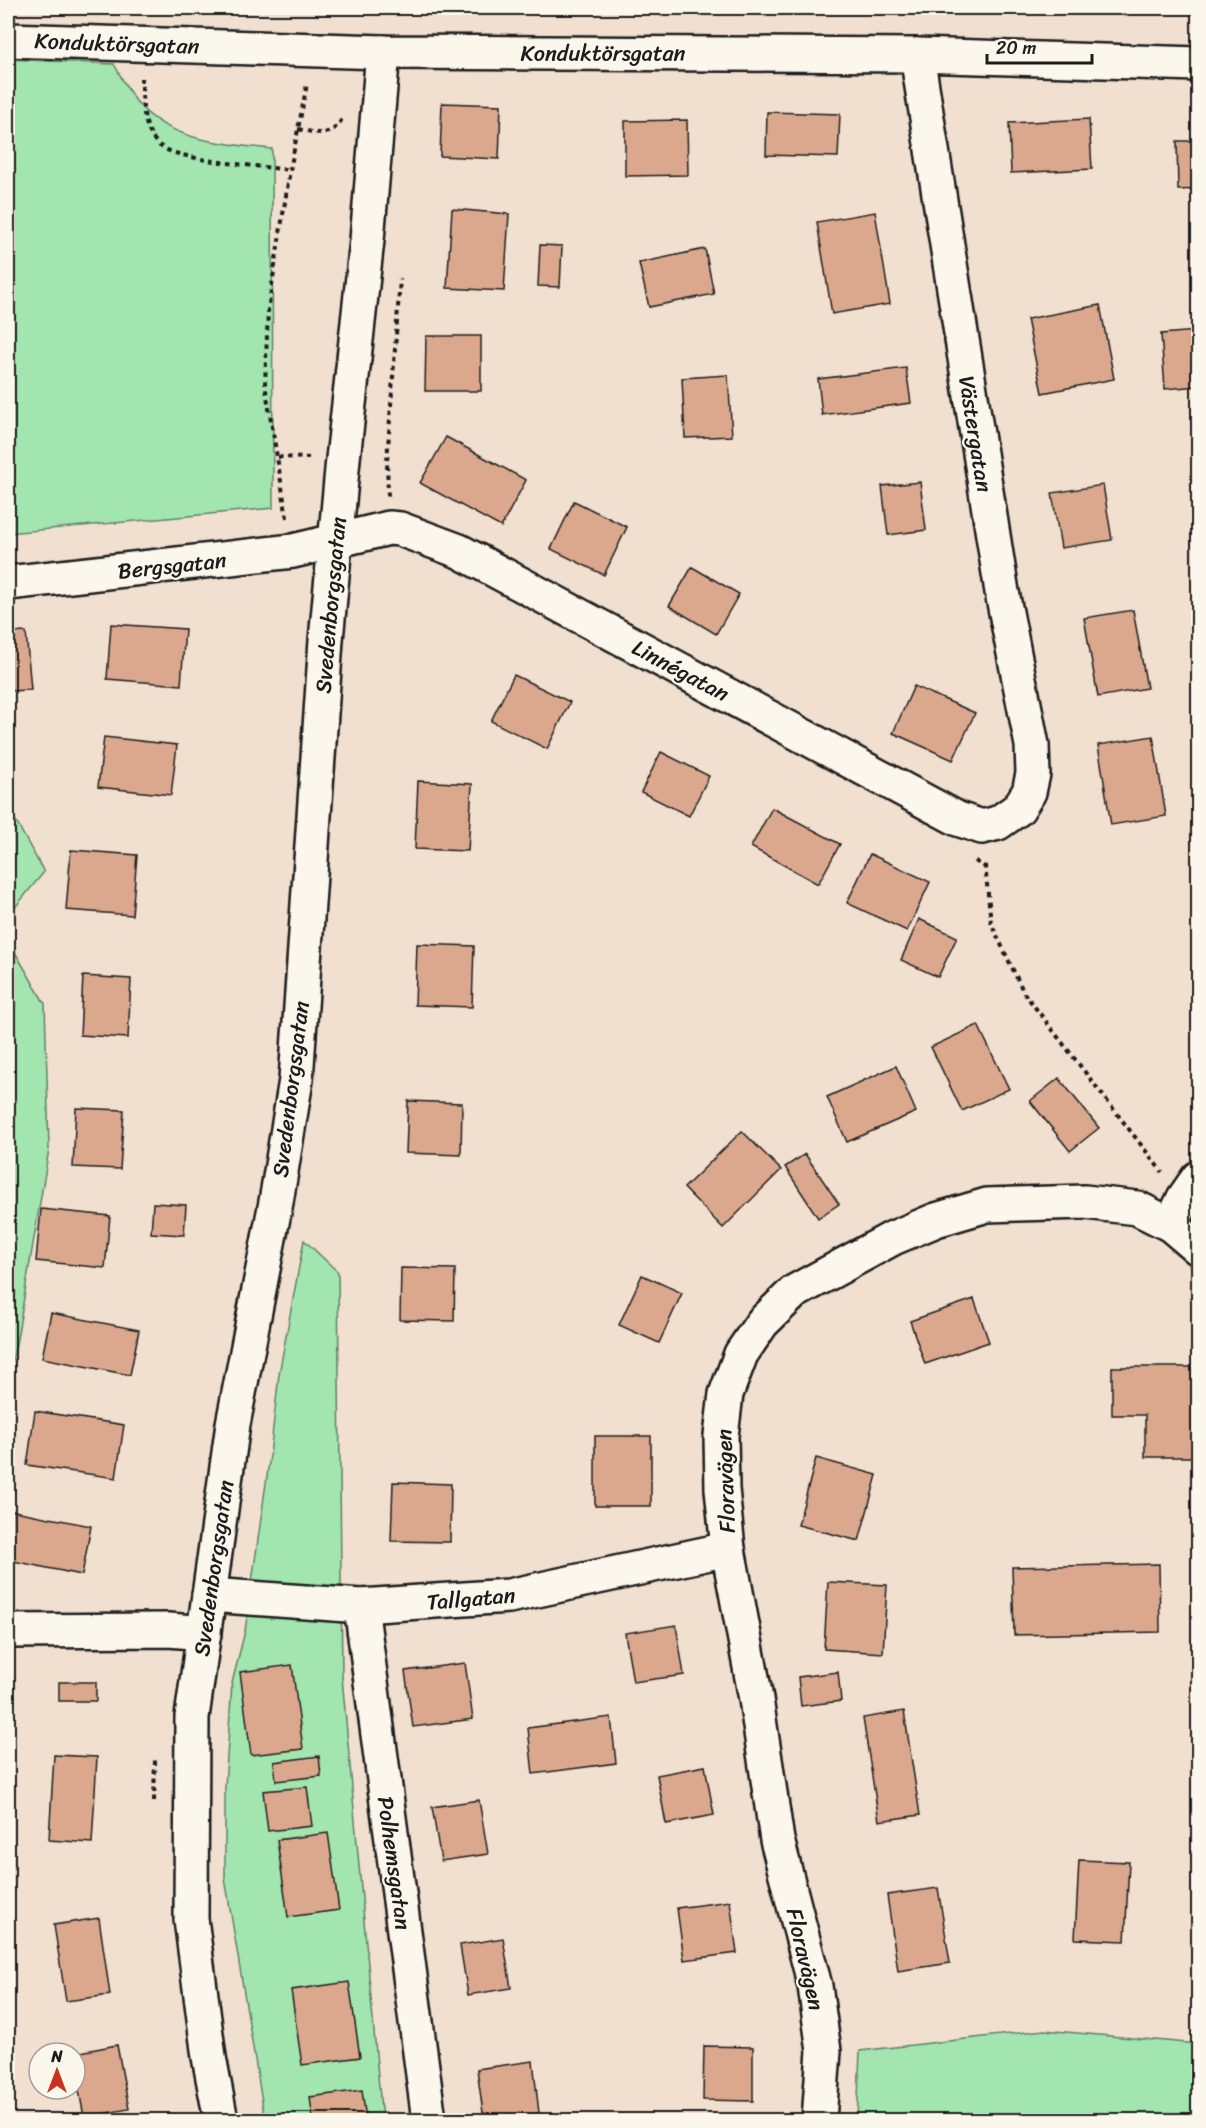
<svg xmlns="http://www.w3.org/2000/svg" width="1206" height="2128" viewBox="0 0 1206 2128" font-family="Sriracha,sans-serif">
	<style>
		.green { fill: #a2e5af; stroke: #5f8066; stroke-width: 1.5 }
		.building { fill: #dba88e; stroke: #1c1c1c; stroke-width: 1.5 }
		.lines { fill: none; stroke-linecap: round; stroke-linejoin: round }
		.minor-casing { stroke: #1c1c1c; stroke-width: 38 }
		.path { stroke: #1c1c1c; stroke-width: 4; stroke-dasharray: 4.5 4.5; stroke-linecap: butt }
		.minor { stroke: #fbf7ec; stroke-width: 33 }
		.labels { text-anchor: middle; stroke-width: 4.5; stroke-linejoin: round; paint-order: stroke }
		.street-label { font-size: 22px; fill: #1c1c1c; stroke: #fbf7ec }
	</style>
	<rect width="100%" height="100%" fill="#f1dfd0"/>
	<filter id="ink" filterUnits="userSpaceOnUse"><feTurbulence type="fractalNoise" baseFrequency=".0167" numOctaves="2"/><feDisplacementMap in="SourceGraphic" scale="12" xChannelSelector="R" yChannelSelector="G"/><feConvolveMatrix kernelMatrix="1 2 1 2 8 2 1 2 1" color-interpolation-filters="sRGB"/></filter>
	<g filter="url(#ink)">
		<g class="green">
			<path d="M 8,59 L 114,64 C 122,78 130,96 141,107 C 174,142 228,144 272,149 L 273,508 L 8,533 Z"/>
			<polygon points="8,807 44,872 8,916"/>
			<polygon points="8,940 45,1004 49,1149 17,1339 8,1381"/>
			<polygon points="304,1240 338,1272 342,1677 382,2120 265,2120 225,1878 225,1787 232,1683 245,1631 270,1455 279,1374"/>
			<polygon points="1044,2030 1198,2044 1198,2120 857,2120 860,2051"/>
		</g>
		<g class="building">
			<polygon points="442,103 501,105 499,159 440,156"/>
			<polygon points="767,112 840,114 838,157 766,155"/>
			<polygon points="1089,119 1092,169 1011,173 1009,123"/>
			<polygon points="687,120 688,175 625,176 625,121"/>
			<polygon points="1177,141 1198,141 1198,189 1178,190"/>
			<polygon points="452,209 509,214 504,291 447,288"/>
			<polygon points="875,212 890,304 832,314 817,222"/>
			<polygon points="540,245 562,246 560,287 538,286"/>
			<polygon points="705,249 714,294 649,307 639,263"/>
			<polygon points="1100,305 1114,379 1042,393 1027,319"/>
			<polygon points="1198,331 1198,386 1165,389 1161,334"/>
			<polygon points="426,336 481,336 481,391 425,391"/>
			<polygon points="906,368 911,403 822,415 818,379"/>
			<polygon points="728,375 732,436 685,438 682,378"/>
			<polygon points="446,437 526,480 501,527 420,483"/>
			<polygon points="920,482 926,530 888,535 882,486"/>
			<polygon points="1103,485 1112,540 1061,548 1052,493"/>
			<polygon points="574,501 627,527 604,575 551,549"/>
			<polygon points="692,567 739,594 716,634 669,606"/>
			<polygon points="1133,610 1147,688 1098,697 1084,618"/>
			<polygon points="111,624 185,629 181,685 107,679"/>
			<polygon points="26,632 31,690 8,691 8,633"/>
			<polygon points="514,675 570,702 547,749 491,721"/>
			<polygon points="914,686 975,713 953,760 893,733"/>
			<polygon points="1153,736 1166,816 1111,825 1098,745"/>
			<polygon points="104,737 177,745 171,795 98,787"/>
			<polygon points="661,752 709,776 689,816 641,792"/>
			<polygon points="418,781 472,784 468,851 415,849"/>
			<polygon points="772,808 840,844 818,884 751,847"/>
			<polygon points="71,850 137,855 132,915 66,910"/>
			<polygon points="870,854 930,882 907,931 847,903"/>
			<polygon points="919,919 957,937 938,977 901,960"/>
			<polygon points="417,944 474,946 472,1007 415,1005"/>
			<polygon points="83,976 131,979 128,1038 80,1035"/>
			<polygon points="978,1025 1009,1089 962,1111 931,1047"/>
			<polygon points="896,1066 916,1112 847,1142 827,1097"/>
			<polygon points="1059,1078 1099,1128 1070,1151 1030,1101"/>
			<polygon points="408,1101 462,1103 461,1155 406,1153"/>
			<polygon points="76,1108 124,1110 120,1169 73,1167"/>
			<polygon points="742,1131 781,1170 723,1228 684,1188"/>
			<polygon points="805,1154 839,1204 818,1218 785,1167"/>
			<polygon points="153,1203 186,1205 184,1235 151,1233"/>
			<polygon points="41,1209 110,1216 105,1268 36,1261"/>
			<polygon points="401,1268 455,1269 454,1321 400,1320"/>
			<polygon points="642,1275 682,1293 659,1343 619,1325"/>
			<polygon points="974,1299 989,1342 925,1364 910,1321"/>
			<polygon points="51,1313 139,1330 130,1375 42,1358"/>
			<polygon points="1112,1367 1198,1367 1198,1457 1145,1457 1145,1415 1112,1415"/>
			<polygon points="35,1411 124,1425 116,1478 27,1465"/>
			<rect x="595" y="1436" width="56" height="70"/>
			<polygon points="816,1458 877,1475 859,1541 798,1525"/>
			<polygon points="393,1482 451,1484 450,1542 391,1541"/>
			<polygon points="9,1510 91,1526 82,1575 8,1560"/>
			<polygon points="1159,1564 1160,1632 1014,1635 1012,1567"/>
			<polygon points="828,1582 887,1585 883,1653 824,1649"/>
			<polygon points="676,1625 684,1675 633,1682 625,1633"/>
			<polygon points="465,1663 473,1719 413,1727 405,1671"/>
			<polygon points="292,1665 303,1749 251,1755 240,1672"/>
			<polygon points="838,1672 841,1701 801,1706 798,1677"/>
			<rect x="59" y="1682" width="37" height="19"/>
			<polygon points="904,1711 920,1815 879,1821 863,1718"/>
			<polygon points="611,1717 616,1763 533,1774 528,1728"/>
			<polygon points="54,1755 97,1757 92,1843 49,1840"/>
			<polygon points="319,1756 321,1776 276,1781 274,1762"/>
			<polygon points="705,1766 714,1815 666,1824 657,1775"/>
			<polygon points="307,1787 312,1826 268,1831 263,1791"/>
			<polygon points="479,1800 488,1854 441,1861 432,1807"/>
			<polygon points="328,1833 339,1910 288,1917 277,1840"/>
			<polygon points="1079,1860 1129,1862 1125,1941 1075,1939"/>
			<polygon points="938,1888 950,1963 898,1971 887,1895"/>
			<polygon points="730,1901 737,1953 684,1960 677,1908"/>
			<polygon points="99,1918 110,1995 66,2001 54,1925"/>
			<polygon points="503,1938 511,1988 468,1995 460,1945"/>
			<polygon points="349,1982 360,2057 302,2065 291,1990"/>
			<polygon points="117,2045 129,2109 84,2117 75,2069 75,2053"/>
			<polygon points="704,2046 753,2047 753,2101 703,2100"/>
			<polygon points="533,2061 539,2113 484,2120 477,2069"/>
			<polygon points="362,2090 366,2120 313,2120 310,2097"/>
		</g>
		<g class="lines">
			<defs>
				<g id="minor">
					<polyline points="8,40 383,52 917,55 1198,64"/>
					<polyline points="8,583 293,551 389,528 400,529 459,551 958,819 982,827 998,823 1018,809 1029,792 1033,774 1032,745 1002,592 917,55"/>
					<polyline points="1171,1225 1184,1198 1198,1178"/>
					<polyline points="209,1595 361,1606 509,1596 728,1549"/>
					<polyline points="361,1606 429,2120"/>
					<polyline points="8,1631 169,1630 204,1633"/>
					<polyline points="221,2120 209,2057 191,1919 192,1717 233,1424 276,1202 296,1080 326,640 343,459 367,240 383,52"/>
					<polyline points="819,2120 824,2051 815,1986 777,1840 756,1699 728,1549 722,1489 721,1436 726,1394 741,1354 762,1323 794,1292 893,1238 936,1220 987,1205 1085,1202 1137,1208 1171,1225 1198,1248"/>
				</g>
			</defs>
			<use href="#minor" class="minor-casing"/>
			<g class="path">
				<path d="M 139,80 L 142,80 C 142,102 142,129 159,145 C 176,161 263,166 290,170"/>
				<path d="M 298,129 C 318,133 330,139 342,119"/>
				<polyline points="278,457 309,458"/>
				<polyline points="388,496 387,461 400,279"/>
				<polyline points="287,518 265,384 268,310 290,170 307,84"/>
				<polyline points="975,861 985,867"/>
				<polyline points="985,865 991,923 1024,993 1162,1172"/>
				<polyline points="154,1801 155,1760"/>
			</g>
			<use href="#minor" class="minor"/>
		</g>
	</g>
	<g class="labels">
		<g class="street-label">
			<text transform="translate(117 43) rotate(2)" y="8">Konduktörsgatan</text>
			<text x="603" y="61">Konduktörsgatan</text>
			<text transform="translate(976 434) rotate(81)" y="8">Västergatan</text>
			<text transform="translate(172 565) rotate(-6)" y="8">Bergsgatan</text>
			<text transform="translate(330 605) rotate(-85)" y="8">Svedenborgsgatan</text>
			<text transform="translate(681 670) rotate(28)" y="8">Linnégatan</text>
			<text transform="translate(290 1089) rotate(-83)" y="8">Svedenborgsgatan</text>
			<text transform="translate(725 1481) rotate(-92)" y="8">Floravägen</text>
			<text transform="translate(213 1568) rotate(-82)" y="8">Svedenborgsgatan</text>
			<text transform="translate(471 1598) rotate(-5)" y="8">Tallgatan</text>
			<text transform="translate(395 1863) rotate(82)" y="8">Polhemsgatan</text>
			<text transform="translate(806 1959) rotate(77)" y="8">Floravägen</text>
		</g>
	</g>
	<rect width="1206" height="2128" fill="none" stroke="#fbf7ec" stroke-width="30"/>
	<rect x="15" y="15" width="1176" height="2098" fill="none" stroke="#1c1c1c" stroke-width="2" filter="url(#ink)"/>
	<g transform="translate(57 2071)"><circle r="28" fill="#fbf7ec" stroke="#a29f99" stroke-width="1.5"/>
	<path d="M0-4.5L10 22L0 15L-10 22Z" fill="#c8321e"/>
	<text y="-9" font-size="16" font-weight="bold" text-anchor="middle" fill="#1c1c1c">N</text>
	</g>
	<path d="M987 54v9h105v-9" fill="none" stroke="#1c1c1c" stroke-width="3"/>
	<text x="996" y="54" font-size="18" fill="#1c1c1c" stroke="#fbf7ec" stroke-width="4.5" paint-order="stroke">20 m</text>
</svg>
